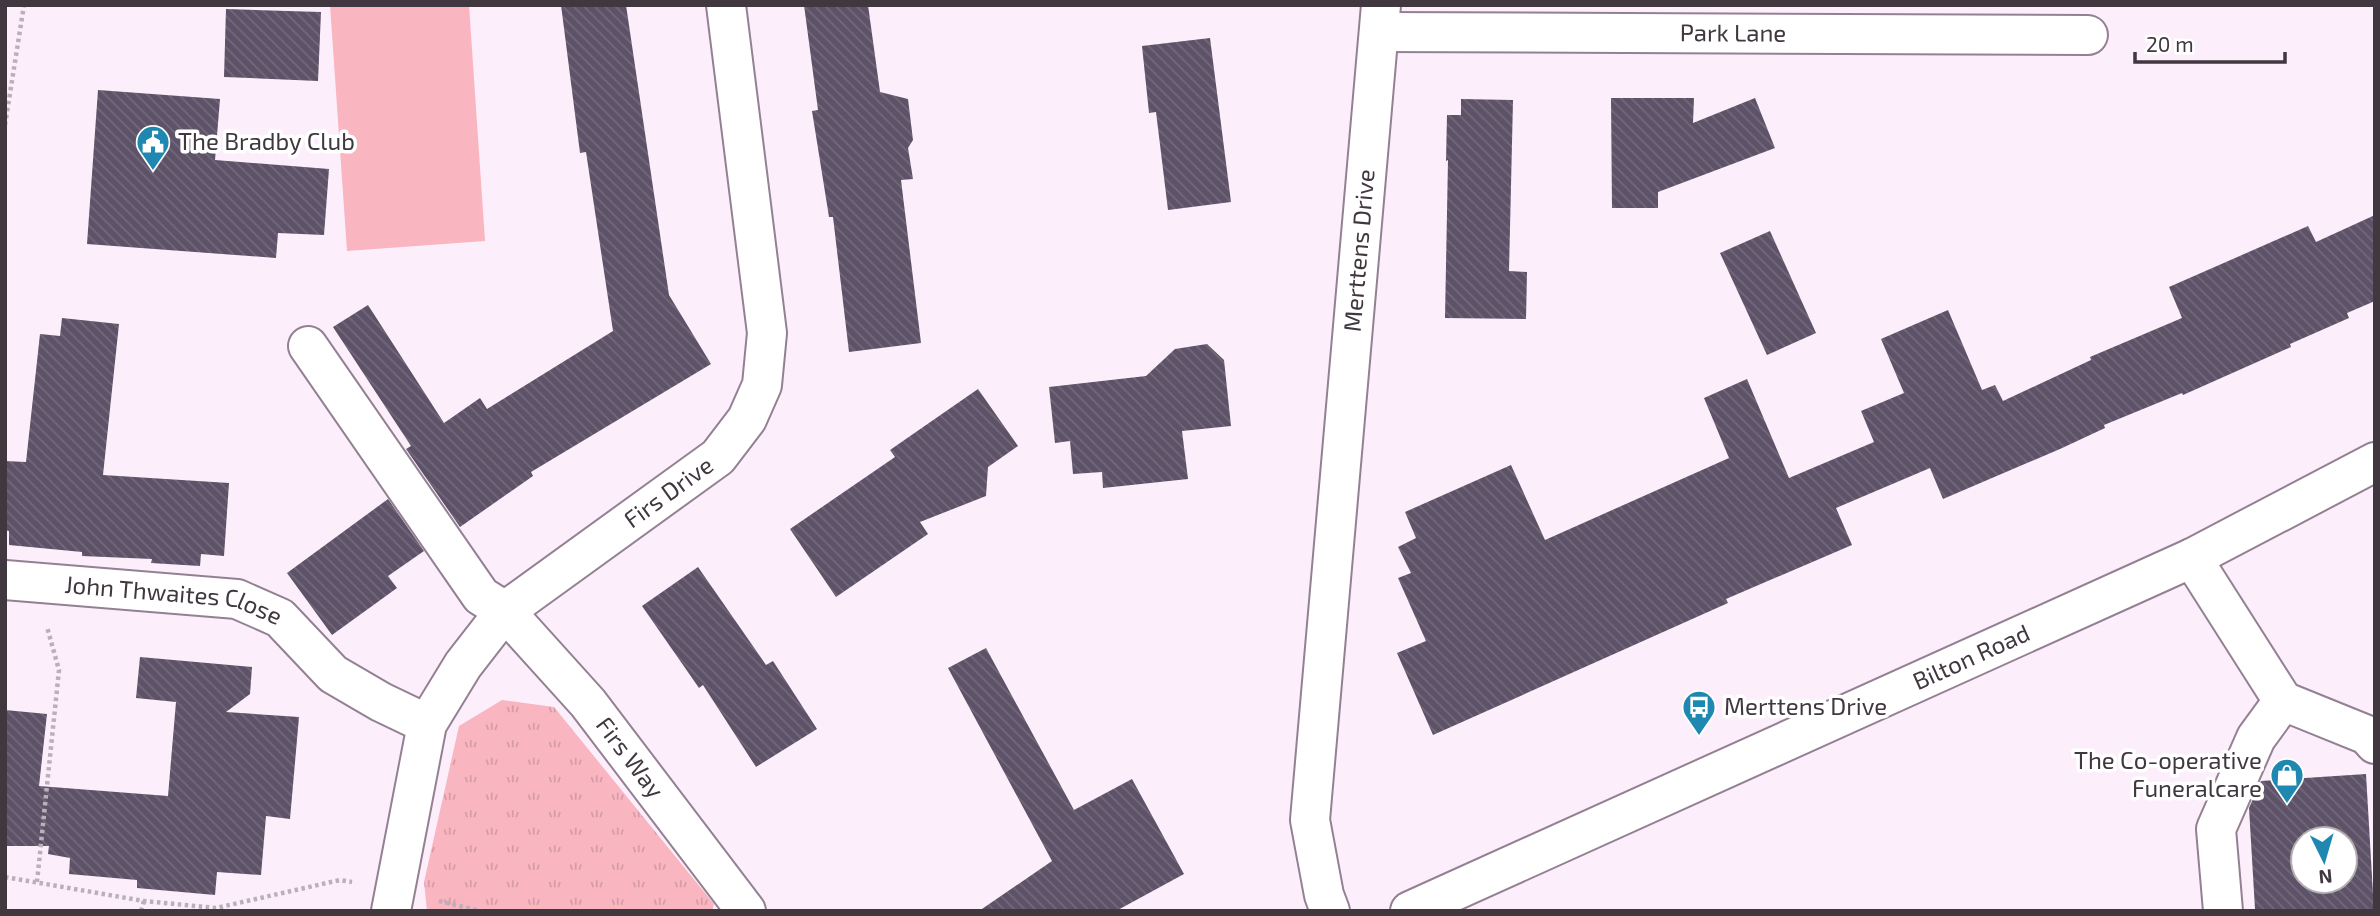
<svg xmlns="http://www.w3.org/2000/svg" width="2380" height="916" viewBox="0 0 2380 916" font-family="'Exo 2',sans-serif">
	<style>
		.grass { fill: url(#grass-tufts) }
		.pitch { fill: #f9b5c0 }
		.building { fill: url(#building-back-hatch); fill-rule: evenodd }
		.lines { fill: none; stroke-linecap: round; stroke-linejoin: round }
		.minor-casing { stroke: #948093; stroke-width: 42 }
		.major-casing { stroke: #948093; stroke-width: 42 }
		.path { stroke: #bbb0ba; stroke-width: 4.5; stroke-dasharray: 3.5 3.5; stroke-linecap: butt }
		.minor { stroke: #fff; stroke-width: 38 }
		.major { stroke: #fff; stroke-width: 38 }
		.labels { text-anchor: middle; stroke-width: 7; stroke-linejoin: round; paint-order: stroke }
		.street-label { font-size: 24px; fill: #40373f; stroke: #fff }
		.poi-label { font-size: 24px; fill: #40373f; stroke: #fff; text-anchor: start }
	</style>
	<defs>
		<pattern id="grass-tufts" width="24" height="20" patternUnits="userSpaceOnUse" patternTransform="scale(1.75)"><rect width="24" height="20" fill="#f9b5c0"/><path d="M3 7l-1-3M5 7V3M7 7l1-3M15 17l-1-3M17 17v-4M19 17l1-3" fill="none" stroke="#d69ca6"/></pattern>
		<pattern id="building-back-hatch" width="6" height="6" patternUnits="userSpaceOnUse" patternTransform="scale(1.75)"><rect width="6" height="6" fill="#5d5267"/><path d="M-1 5l2 2M0 0l6 6M5-1l2 2" fill="none" stroke="#72697a"/></pattern>
	</defs>
	<rect width="100%" height="100%" fill="#fceffb"/>
	<polygon class="grass" points="502,700 554,707 714,904 712,911 427,911 424,882 459,726"/>
	<polygon class="pitch" points="330,5 469,5 485,241 347,251"/>
	<g class="building">
		<polygon points="561,5 626,5 669,295 711,364 531,472 533,476 460,527 406,449 411,446 333,327 368,305 444,423 480,398 487,409 613,331 586,152 580,153"/>
		<polygon points="804,5 868,5 880,92 908,99 913,140 908,148 913,179 901,180 921,343 849,352 833,217 829,217 812,111 818,110"/>
		<polygon points="226,9 321,12 318,81 224,77"/>
		<polygon points="1210,38 1231,202 1168,210 1156,112 1149,113 1142,46"/>
		<polygon points="98,90 220,99 215,160 329,169 324,235 278,233 276,258 87,244"/>
		<polygon points="1611,98 1694,98 1693,123 1755,98 1775,148 1658,192 1658,208 1612,208"/>
		<polygon points="1461,99 1513,100 1509,271 1527,272 1526,319 1445,318 1448,160 1446,161 1447,115 1461,115"/>
		<polygon points="2375,215 2375,301 2347,313 2349,318 2290,344 2291,347 2183,395 2182,393 2104,425 2105,428 2060,449 1943,499 1930,468 1836,508 1852,545 1726,599 1728,603 1433,735 1397,653 1426,641 1398,578 1411,573 1398,547 1416,538 1405,512 1511,465 1545,540 1729,458 1704,398 1747,379 1789,478 1874,442 1861,411 1904,393 1881,339 1948,310 1982,390 1995,385 2003,401 2091,360 2090,357 2182,318 2169,287 2308,226 2316,242"/>
		<polygon points="1770,231 1816,333 1767,355 1720,253"/>
		<polygon points="62,318 119,324 103,475 229,483 224,556 201,554 200,566 151,563 152,559 82,556 82,552 9,545 9,531 5,530 5,461 26,462 40,334 60,336"/>
		<polygon points="1207,344 1224,360 1231,426 1182,431 1188,479 1103,488 1102,472 1073,474 1070,441 1055,443 1049,387 1146,376 1175,349"/>
		<polygon points="978,389 1018,446 988,467 986,496 920,522 928,534 836,597 790,529 895,457 890,450"/>
		<polygon points="388,499 424,551 388,576 397,588 332,635 287,573"/>
		<polygon points="698,567 766,665 773,661 817,729 756,767 703,685 699,688 642,606"/>
		<polygon points="986,648 1074,810 1132,779 1184,874 1116,911 979,911 1052,861 948,668"/>
		<polygon points="140,657 252,667 250,694 226,712 299,717 290,819 266,816 261,875 217,872 215,895 137,888 137,880 69,874 70,858 48,854 49,846 5,846 5,710 47,714 39,786 168,796 176,702 136,698"/>
		<path d="M 2366,774 L 2374,911 L 2255,909 L 2249,808 L 2261,781 ZM 2303,839 L 2345,839 L 2345,881 L 2303,881 Z"/>
	</g>
	<g class="lines">
		<defs>
			<g id="minor">
				<path id="s1" d="M 1379,32 L 2088,35"/>
				<path id="s2" d="M 308,346 L 481,596 L 505,611 L 588,703 L 746,911"/>
				<polyline points="2192,558 2283,701 2367,735 2375,744"/>
				<path id="s3" d="M 5,580 L 237,599 L 280,618 L 333,674 L 381,702 L 427,724"/>
				<path id="s4" d="M 391,911 L 427,724 L 463,665 L 505,611 L 718,457 L 747,419 L 762,385 L 767,333 L 726,5"/>
				<path id="s5" d="M 1330,911 L 1324,895 L 1310,820 L 1381,5"/>
				<polyline points="2223,911 2216,829 2256,738 2283,701"/>
			</g>
			<g id="major">
				<path id="s6" d="M 1410,911 L 2192,558 L 2375,462"/>
			</g>
		</defs>
		<use href="#minor" class="minor-casing"/>
		<use href="#major" class="major-casing"/>
		<g class="path">
			<polyline points="5,125 24,5"/>
			<polyline points="5,877 144,901 216,908 340,880 352,882"/>
			<polyline points="37,882 59,670 47,627"/>
			<polyline points="439,901 480,911"/>
			<polyline points="141,911 144,901"/>
		</g>
		<use href="#minor" class="minor"/>
		<use href="#major" class="major"/>
	</g>
	<defs>
		<symbol id="civic-pin" viewBox="-11 -11 22 30"><path d="M0 17L-7.5 6A9.5 9.5 0 1 1 7.5 6Z" fill="#1e88b0" stroke="#fff"/><path d="M-.6-6.5H3V-4.5H.6V-3L4-1V1h2V6H-6V1h2V-1L-.6-3ZM-1.2 2.5V6h2.4V2.5Z" fill="#fff"/></symbol>
		<symbol id="bus-pin" viewBox="-11 -11 22 30"><path d="M0 17L-7.5 6A9.5 9.5 0 1 1 7.5 6Z" fill="#1e88b0" stroke="#fff"/><path d="M-5-6H5V4H4V6H2V4H-2V6H-4V4H-5ZM-3.5-4V0h7V-4ZM-3.5 1.2v1.5H-2V1.2ZM2 1.2v1.5H3.5V1.2Z" fill="#fff"/></symbol>
		<symbol id="shop-pin" viewBox="-11 -11 22 30"><path d="M0 17L-7.5 6A9.5 9.5 0 1 1 7.5 6Z" fill="#1e88b0" stroke="#fff"/><path d="M-5-2.5h2.3a2.7 3.5 0 0 1 5.4 0H5L5.5 6h-11ZM-1.5-2.5h3a1.5 2.3 0 0 0-3 0Z" fill="#fff"/></symbol>
	</defs>
	<g fill-rule="evenodd">
		<use href="#civic-pin" x="134" y="123" width="38" height="52"/>
		<use href="#bus-pin" x="1680" y="688" width="38" height="52"/>
		<use href="#shop-pin" x="2268" y="756" width="38" height="52"/>
	</g>
	<g class="labels">
		<g class="street-label">
			<text dy="8" stroke="none"><textPath href="#s1" startOffset="354">Park Lane</textPath></text>
			<text dy="8" stroke="none"><textPath href="#s5" startOffset="665">Merttens Drive</textPath></text>
			<text dy="8" stroke="none"><textPath href="#s4" startOffset="530">Firs Drive</textPath></text>
			<text dy="8" stroke="none"><textPath href="#s3" startOffset="170">John Thwaites Close</textPath></text>
			<text dy="8" stroke="none"><textPath href="#s6" startOffset="616">Bilton Road</textPath></text>
			<text dy="8" stroke="none"><textPath href="#s2" startOffset="525">Firs Way</textPath></text>
		</g>
		<g class="poi-label">
			<text x="178" y="150">The Bradby Club</text>
			<text x="1724" y="715">Merttens Drive</text>
			<text x="2262" y="769" text-anchor="end">The Co-operative<tspan x="2262" dy="28">Funeralcare</tspan></text>
		</g>
	</g>
	<rect width="2380" height="916" fill="none" stroke="#40373f" stroke-width="14"/>
	<g transform="translate(2324 860) rotate(175)"><circle r="33" fill="#ffffff" stroke="#b3afb2" stroke-width="2"/>
	<path d="M0-5L12 26L0 18L-12 26Z" fill="#1e88b0"/>
	<text y="-10" font-size="19" font-weight="bold" text-anchor="middle" fill="#40373f">N</text>
	</g>
	<path d="M2135 52v10h150v-10" fill="none" stroke="#40373f" stroke-width="3.5"/>
	<text x="2146" y="52" font-size="21" fill="#40373f" stroke="#ffffff" stroke-width="5" paint-order="stroke">20 m</text>
</svg>
